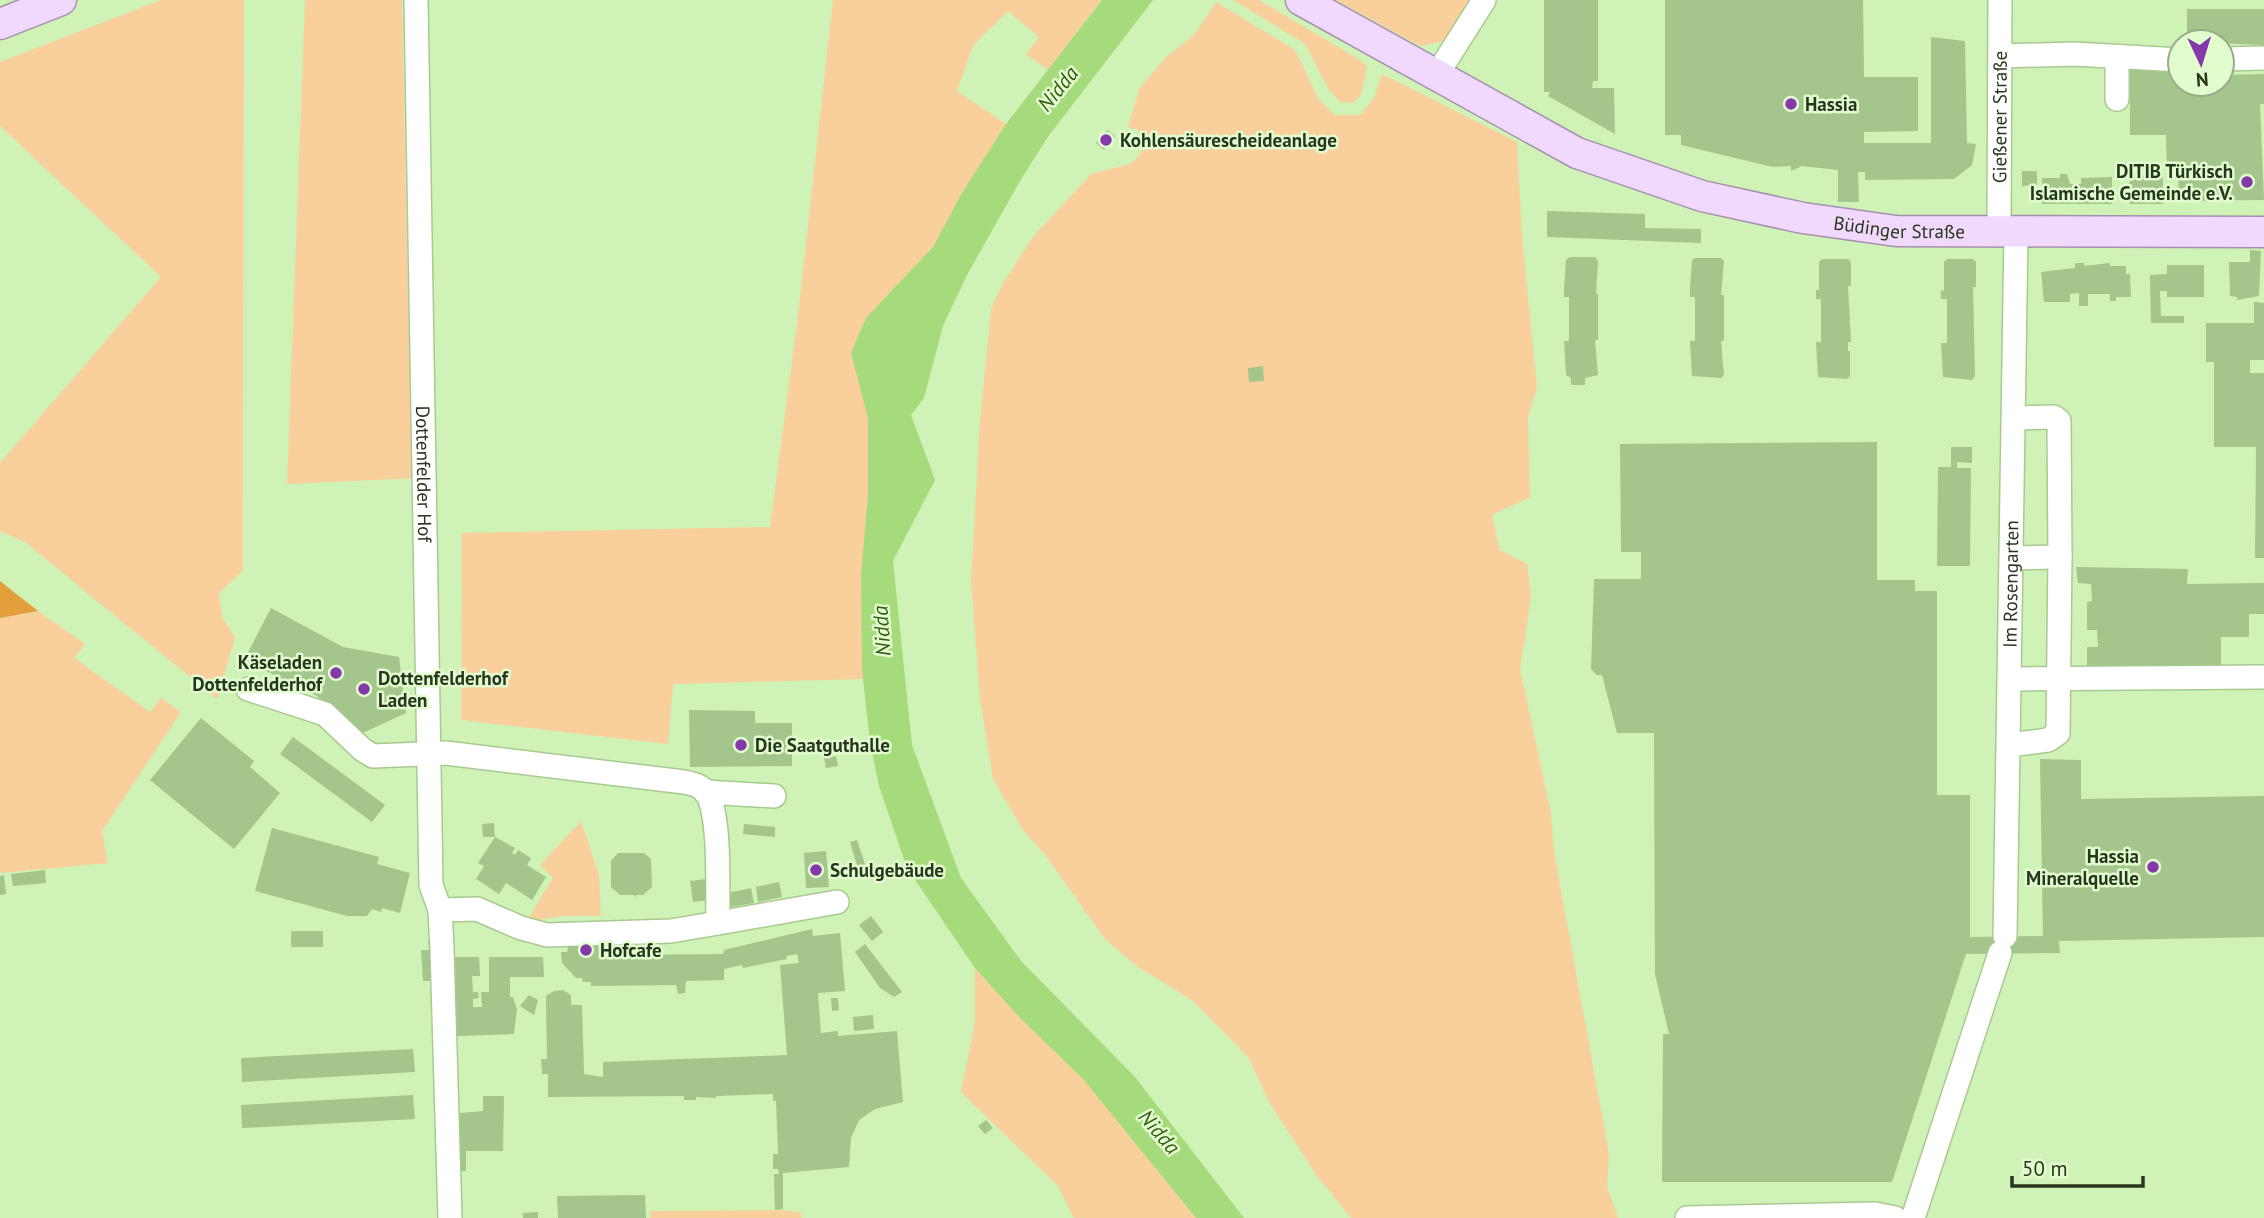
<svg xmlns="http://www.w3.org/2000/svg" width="2264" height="1218" viewBox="0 0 2264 1218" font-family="'PT Sans',sans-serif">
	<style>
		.green { fill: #f9d09c }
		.forest { fill: #e39f3b }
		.water { fill: #a5db7a }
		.building { fill: #a4c58c }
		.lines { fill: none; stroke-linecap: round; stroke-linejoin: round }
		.minor-casing { stroke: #a8ca90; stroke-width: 26 }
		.major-casing { stroke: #a490af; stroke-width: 33 }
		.minor { stroke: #fff; stroke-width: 23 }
		.major { stroke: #f0d9fd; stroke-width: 30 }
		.poi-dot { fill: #8438a9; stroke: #e1fdcd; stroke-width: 2.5 }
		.labels { text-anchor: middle; stroke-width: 5; stroke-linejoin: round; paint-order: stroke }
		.poi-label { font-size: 19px; font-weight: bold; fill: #29361f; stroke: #e1fdcd; text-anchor: start }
		.street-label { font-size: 19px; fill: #29361f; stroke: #e1fdcd }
		.water-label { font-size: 21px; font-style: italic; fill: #365715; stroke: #e1fdcd }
	</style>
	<rect width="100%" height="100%" fill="#cff2b7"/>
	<g class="green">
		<polygon points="161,0 244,0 243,571 219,593 222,617 235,638 217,699 26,543 0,531 0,463 161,277 0,126 0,62"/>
		<polygon points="305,0 402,0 409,355 419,478 287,484"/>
		<polygon points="833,0 1101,0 1048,70 1026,54 1039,37 1008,11 974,44 957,91 1006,124 963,191 933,247 866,318 862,387 868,418 868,496 863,679 673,684 668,744 461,720 462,533 770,527 798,316"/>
		<polygon points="1233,0 1259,0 1360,60 1367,66 1361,95 1353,103 1340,102 1329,90 1305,44"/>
		<polygon points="1336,0 1472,0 1444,41 1420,46"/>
		<polygon points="1216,2 1295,50 1319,100 1335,115 1360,115 1374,98 1382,74 1517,142 1522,237 1537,387 1528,417 1530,497 1492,515 1500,550 1527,564 1531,597 1520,669 1551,813 1554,852 1609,1154 1607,1187 1618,1218 1351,1218 1317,1176 1269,1102 1249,1058 1193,1001 1135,965 1105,939 1046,856 1023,830 993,779 980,698 971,581 980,421 991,309 1002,285 1032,238 1091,174 1130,164 1137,158 1144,148 1143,137 1137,129 1128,128 1139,89 1166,57 1194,35"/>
		<polygon points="38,611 85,644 74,658 150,712 161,698 181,712 102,831 108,863 0,873 0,618"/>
		<polygon points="581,821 599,875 601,916 563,916 526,922 553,878 540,865"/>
		<polygon points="975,968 1021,1019 1083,1079 1196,1218 1074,1218 1058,1186 961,1092 975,1023"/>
		<polygon points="782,1210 801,1212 801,1218 650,1218 650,1211"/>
	</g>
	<polygon class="forest" points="0,581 38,611 0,618"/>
	<polygon class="water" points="1102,0 1153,0 1047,138 1020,181 967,275 943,326 924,398 911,415 935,480 893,561 912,745 961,878 1021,961 1135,1077 1244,1218 1196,1218 1083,1079 1021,1019 975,968 907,868 879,786 870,742 862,669 861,574 868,496 868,418 851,353 866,318 933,247 963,191 1006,124"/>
	<g class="building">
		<polygon points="1544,0 1598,0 1598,81 1593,81 1592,88 1614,88 1615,134 1548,96 1550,92 1544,92"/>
		<polygon points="1665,0 1863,0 1864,77 1918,77 1918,131 1864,132 1864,143 1931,143 1931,37 1965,41 1967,143 1976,144 1972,165 1954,179 1865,180 1865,172 1858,172 1859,202 1838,202 1838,170 1802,166 1791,171 1791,166 1773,167 1681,145 1681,135 1665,135"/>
		<polygon points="2187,9 2264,9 2264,45 2187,42"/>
		<polygon points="2130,69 2180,69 2180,84 2222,84 2222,75 2264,74 2264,104 2260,104 2264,200 2179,201 2178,171 2167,171 2166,135 2130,135"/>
		<polygon points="1107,130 1115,136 1104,150 1096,143"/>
		<polygon points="2022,171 2037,171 2037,185 2022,186"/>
		<polygon points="2060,174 2067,174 2070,184 2081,184 2081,178 2112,177 2112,204 2042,204 2042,178 2060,178"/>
		<polygon points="2134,175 2145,175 2145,179 2163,178 2163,204 2130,204 2127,187"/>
		<polygon points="1547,211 1645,214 1645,228 1701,229 1701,243 1547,237"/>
		<polygon points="2250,250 2261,251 2259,296 2237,300 2237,297 2230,296 2229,262 2250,262"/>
		<polygon points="1570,257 1595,257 1598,261 1596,294 1598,294 1598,340 1595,340 1598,375 1585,378 1585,385 1571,385 1571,378 1566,375 1564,341 1569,341 1569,297 1564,297 1564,289 1566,260"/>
		<polygon points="1695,258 1721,258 1724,261 1721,295 1724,295 1724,341 1721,341 1724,375 1721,378 1692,376 1690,341 1695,341 1695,297 1690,297 1690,289 1692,260"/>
		<polygon points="1822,259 1848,259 1851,262 1851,286 1848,286 1851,342 1848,342 1848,351 1850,351 1850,376 1847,379 1818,377 1816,342 1821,342 1821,299 1816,299 1816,290 1819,290 1819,262"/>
		<polygon points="1947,259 1973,259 1976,262 1976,287 1973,287 1975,376 1972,380 1943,377 1941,343 1947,343 1947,299 1941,299 1941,290 1944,291 1944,262"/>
		<polygon points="2075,263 2084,263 2084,266 2110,263 2110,266 2126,266 2126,274 2130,274 2131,297 2116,297 2116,301 2110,301 2110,294 2088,294 2088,306 2079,306 2079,293 2070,294 2070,302 2044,302 2041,272 2075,268"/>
		<polygon points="2167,265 2204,265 2204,297 2167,297 2167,291 2160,291 2161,316 2184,316 2184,323 2151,323 2150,275 2167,274"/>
		<polygon points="2254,302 2264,303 2264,360 2250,360 2250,373 2264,373 2264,558 2255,558 2256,447 2214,447 2214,362 2206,362 2206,323 2254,323"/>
		<polygon points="1263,366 1264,381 1249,382 1248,368"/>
		<polygon points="1877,442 1877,580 1915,580 1915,591 1937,591 1937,795 1970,795 1970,937 2043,936 2040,759 2081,760 2081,799 2264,796 2264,937 2059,941 2060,953 1966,954 1892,1182 1662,1182 1663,1034 1669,1034 1655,974 1654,733 1617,733 1602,675 1597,675 1591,669 1594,579 1641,579 1641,552 1621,552 1620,444"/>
		<polygon points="1951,447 1972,447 1972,463 1957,462 1957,468 1971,468 1970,566 1937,566 1938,467 1951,467"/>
		<polygon points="2076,567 2188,569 2187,584 2264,583 2264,614 2249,614 2249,637 2221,637 2221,665 2087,668 2087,647 2098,647 2097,630 2087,630 2087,602 2092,601 2091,584 2078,583"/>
		<polygon points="271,608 343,647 399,657 406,713 356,736 317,696 244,660"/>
		<polygon points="689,710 755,711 755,723 792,723 792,766 690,767"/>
		<polygon points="201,718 254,761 250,767 280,793 234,849 150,780"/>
		<polygon points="293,737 385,805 372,822 280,754"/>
		<polygon points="836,756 838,766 826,768 824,758"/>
		<polygon points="494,823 495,837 483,837 482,824"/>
		<polygon points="744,824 775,827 775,837 743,834"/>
		<polygon points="272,828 379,857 377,864 410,873 400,913 382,908 381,912 372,909 367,916 347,916 255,891"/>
		<polygon points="495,837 515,848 512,853 515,855 518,850 531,858 527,865 546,877 532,900 506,883 499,894 476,879 484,866 478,863"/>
		<polygon points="857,840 867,870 859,872 850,842"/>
		<polygon points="826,851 829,887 806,888 804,853"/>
		<polygon points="618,853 644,853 651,859 652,887 643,895 636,895 637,898 634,895 620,895 611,887 611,861"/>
		<polygon points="45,870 46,883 13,886 11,874"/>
		<polygon points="4,875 6,894 0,895 0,876"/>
		<polygon points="706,879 709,900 693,902 690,881"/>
		<polygon points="779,882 782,897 758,902 756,887"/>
		<polygon points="751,888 754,903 731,907 728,893"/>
		<polygon points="871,916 883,932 872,941 859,925"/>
		<polygon points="812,929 813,936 840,933 845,991 818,993 821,1033 838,1031 838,1036 897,1031 903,1102 875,1109 859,1120 851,1138 849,1167 783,1173 783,1209 775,1210 774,1174 779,1174 778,1169 773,1169 773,1154 778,1154 776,1101 773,1101 773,1094 716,1096 716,1098 696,1097 696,1100 684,1100 684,1096 548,1097 548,1074 542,1074 541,1059 547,1059 546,996 554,991 563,990 571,995 571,1005 582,1005 584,1074 603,1077 603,1062 787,1055 780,965 799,963 797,954 786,956 787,959 743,968 742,965 724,969 724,980 686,981 685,993 678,994 676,985 591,986 591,982 583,982 582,978 576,978 562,963 561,952 567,952 569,943 618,942 618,955 723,954 724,950"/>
		<rect x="291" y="931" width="32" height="16"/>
		<polygon points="428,941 437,941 439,981 423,981 421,950 429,950"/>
		<polygon points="865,944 902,992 894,997 880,988 855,952"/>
		<polygon points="455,957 479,957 480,976 472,976 473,992 478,992 479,998 473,999 473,1007 482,1007 481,992 489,992 489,957 543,957 544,977 510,977 510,997 513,997 517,1009 514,1034 457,1036"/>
		<polygon points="529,995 538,1000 534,1015 520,1006"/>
		<polygon points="831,998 838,998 839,1010 832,1011"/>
		<polygon points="873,1015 874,1029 854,1031 853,1017"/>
		<polygon points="413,1049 415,1072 242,1082 241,1058"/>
		<polygon points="413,1095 415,1119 242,1128 241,1105"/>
		<polygon points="483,1096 504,1096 503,1151 466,1151 466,1171 459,1171 460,1113 483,1111"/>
		<polygon points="986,1120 993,1128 985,1134 978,1126"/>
		<polygon points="645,1195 646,1218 558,1218 557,1196"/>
		<polygon points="538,1212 538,1218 523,1218 523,1213"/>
	</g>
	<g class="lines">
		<defs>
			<g id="minor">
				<path id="s1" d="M 416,0 L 431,885 L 440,910 L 442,949 L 450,1218"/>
				<polyline points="2000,56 2074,54 2180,60"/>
				<polyline points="2222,59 2264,58"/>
				<polyline points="1436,76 1484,0"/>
				<polyline points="2117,99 2117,58"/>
				<path id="s2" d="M 1999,233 L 2000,0"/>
				<polyline points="2012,558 2060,557 2059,421 2054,417 2014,418"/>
				<polyline points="2010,679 2264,677"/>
				<path d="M 248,689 L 325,714 L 363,750 L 373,756 L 446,753 L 684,782 C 694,784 703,786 708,795 C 721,822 717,891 718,923 L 671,931 L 547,935 L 521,928 L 477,909 L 440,910"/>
				<polyline points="2009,745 2048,740 2058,733 2060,557"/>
				<polyline points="705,792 774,796"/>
				<polyline points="718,923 837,902"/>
				<path id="s3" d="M 2005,936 L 2016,233"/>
				<polyline points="1687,1218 1875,1214 1895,1218"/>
				<polyline points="1913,1218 2000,953"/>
			</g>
			<g id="major">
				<path id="s4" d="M 1301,0 L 1577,153 L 1702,196 L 1803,218 L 1896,231 L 2264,232"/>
				<polyline points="0,24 61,0"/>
			</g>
		</defs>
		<use href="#minor" class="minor-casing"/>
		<use href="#major" class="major-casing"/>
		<use href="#minor" class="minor"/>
		<use href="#major" class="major"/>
	</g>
	<g class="poi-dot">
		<circle cx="1791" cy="104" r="7"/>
		<circle cx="1106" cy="140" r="7"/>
		<circle cx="2247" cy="182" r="7"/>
		<circle cx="336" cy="673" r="7"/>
		<circle cx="364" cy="689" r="7"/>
		<circle cx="741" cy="745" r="7"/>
		<circle cx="2153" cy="867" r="7"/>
		<circle cx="816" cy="870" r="7"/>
		<circle cx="586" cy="950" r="7"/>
	</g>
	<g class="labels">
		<g class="poi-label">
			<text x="1805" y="111">Hassia</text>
			<text x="1120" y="147">Kohlensäurescheideanlage</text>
			<text x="2233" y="178" text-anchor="end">DITIB Türkisch<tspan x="2233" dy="22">Islamische Gemeinde e.V.</tspan></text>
			<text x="322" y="669" text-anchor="end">Käseladen<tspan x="322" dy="22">Dottenfelderhof</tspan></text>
			<text x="378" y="685">Dottenfelderhof<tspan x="378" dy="22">Laden</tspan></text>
			<text x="755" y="752">Die Saatguthalle</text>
			<text x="2139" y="863" text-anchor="end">Hassia<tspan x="2139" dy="22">Mineralquelle</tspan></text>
			<text x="830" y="877">Schulgebäude</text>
			<text x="600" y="957">Hofcafe</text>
		</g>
		<g class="street-label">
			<text dy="7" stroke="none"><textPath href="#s2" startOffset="116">Gießener Straße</textPath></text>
			<text dy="7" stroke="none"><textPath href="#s4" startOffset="648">Büdinger Straße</textPath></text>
			<text dy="7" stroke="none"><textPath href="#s1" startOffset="474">Dottenfelder Hof</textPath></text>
			<text dy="7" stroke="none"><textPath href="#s3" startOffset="352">Im Rosengarten</textPath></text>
		</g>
		<g class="water-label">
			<text transform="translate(1058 89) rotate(-51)" y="7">Nidda</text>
			<text transform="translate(882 631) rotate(-94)" y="7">Nidda</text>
			<text transform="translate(1159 1132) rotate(49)" y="7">Nidda</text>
		</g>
	</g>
	<g transform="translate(2201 63) rotate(176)"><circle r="33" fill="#e1fdcd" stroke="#97ad87" stroke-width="2"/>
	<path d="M0-5L12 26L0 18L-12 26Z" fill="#8438a9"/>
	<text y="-10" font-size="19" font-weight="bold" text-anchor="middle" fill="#29361f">N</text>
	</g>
	<path d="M2012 1176v10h131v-10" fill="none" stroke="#29361f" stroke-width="3.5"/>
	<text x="2022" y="1176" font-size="21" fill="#29361f" stroke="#e1fdcd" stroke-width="5" paint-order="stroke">50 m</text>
</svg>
